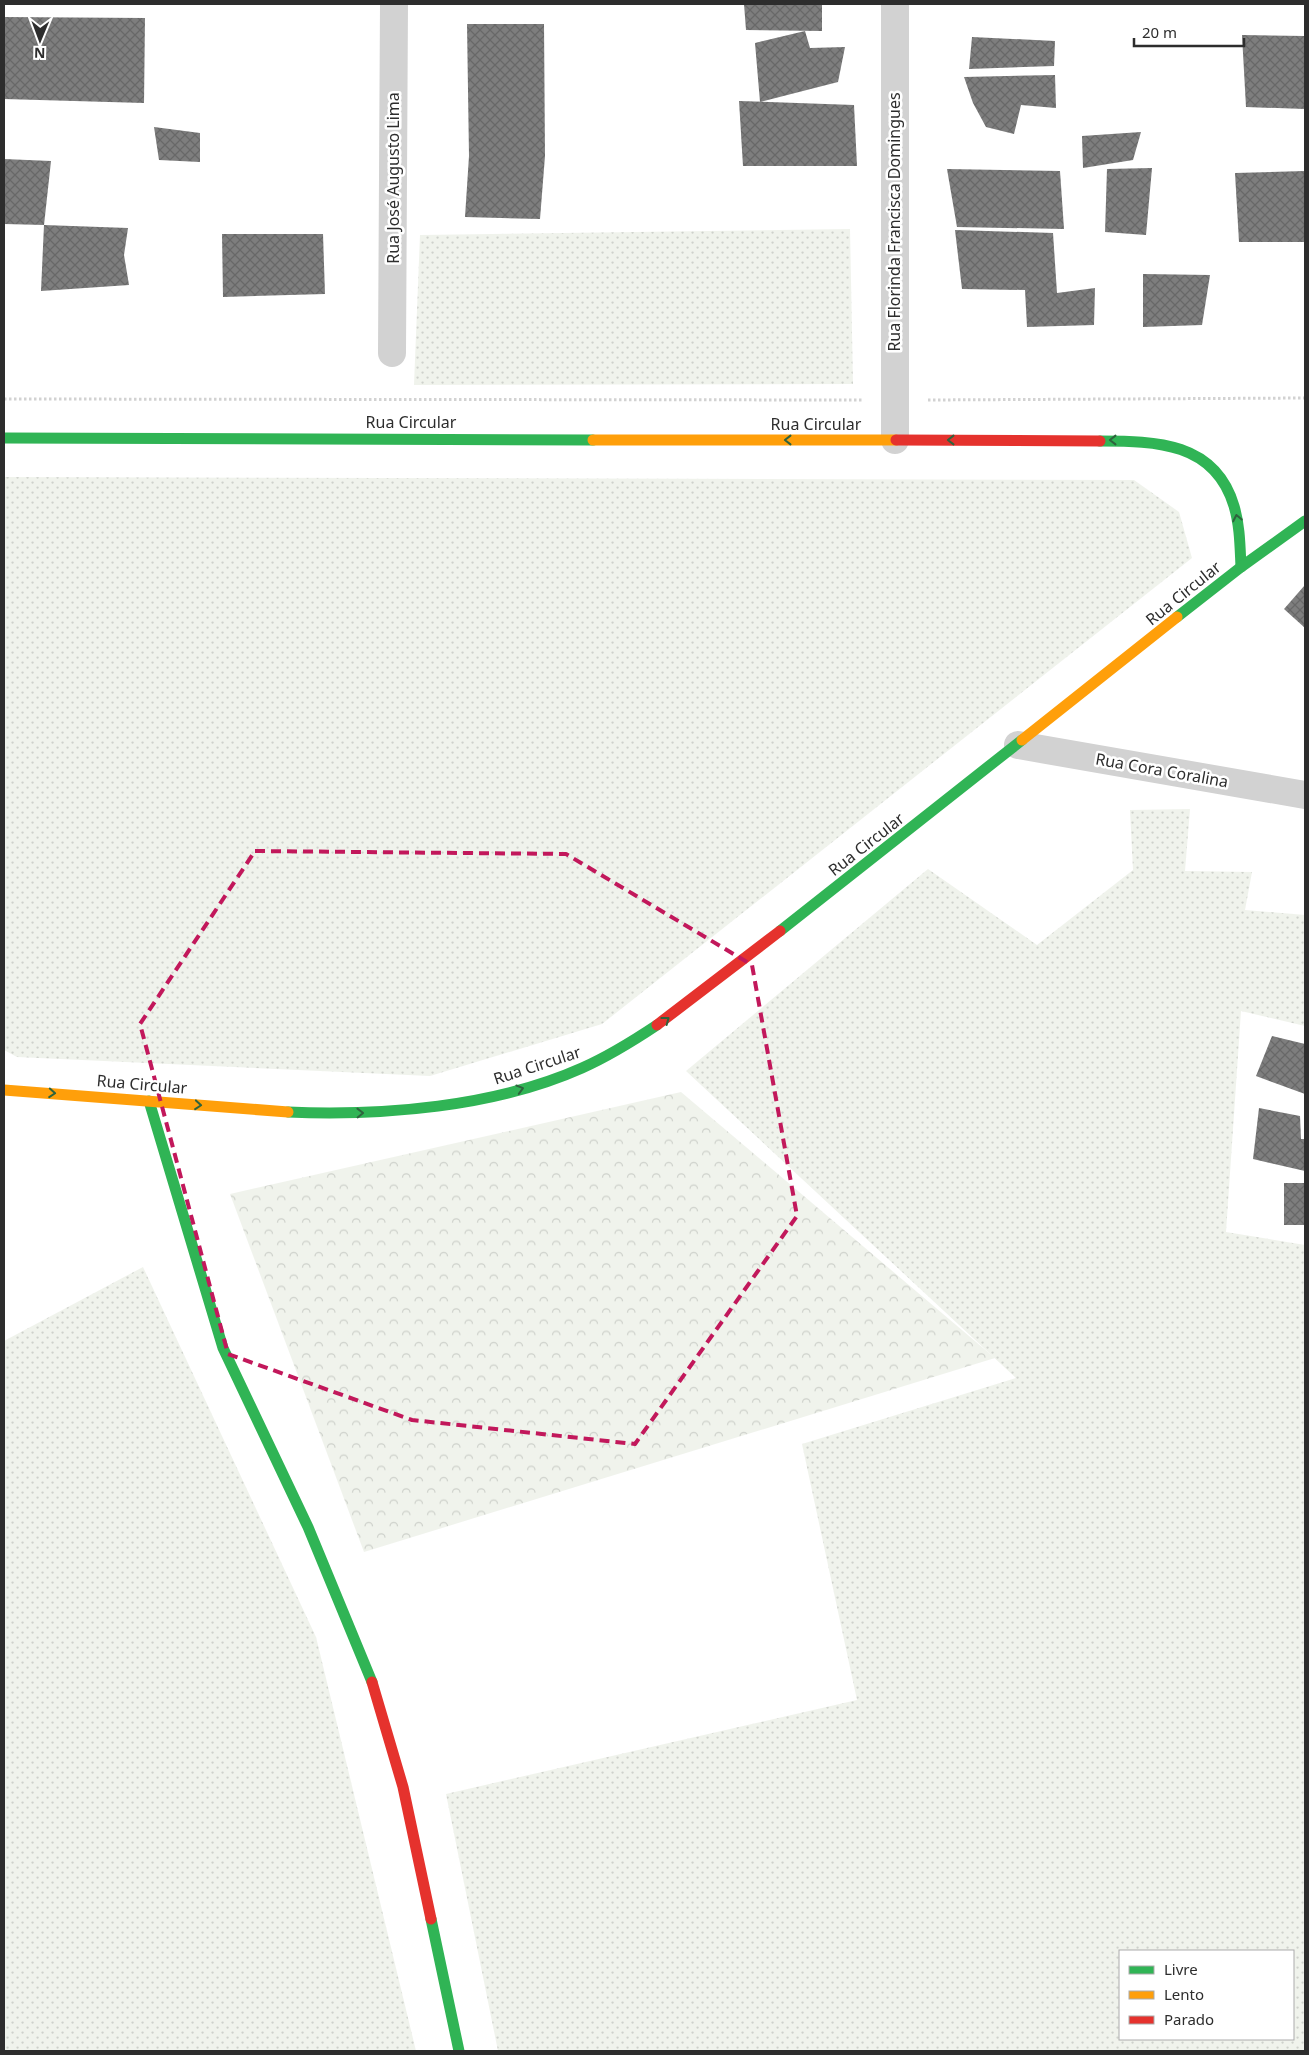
<svg xmlns="http://www.w3.org/2000/svg" width="1309" height="2055" viewBox="0 0 1309 2055" font-family="'Noto Sans',sans-serif">
	<style>
		.grass { fill: url(#grass-dots); fill-rule: evenodd }
		.forest { fill: url(#forest-crowns) }
		.building { fill: url(#building-cross-hatch) }
		.lines { fill: none; stroke-linecap: round; stroke-linejoin: round }
		.path { stroke: #d2d2d2; stroke-width: 3; stroke-dasharray: 2.5 2.5; stroke-linecap: butt }
		.street { stroke: #d2d2d2; stroke-width: 28 }
		.fast { stroke: #30b455; stroke-width: 11 }
		.slow { stroke: #ff9f0a; stroke-width: 11 }
		.jam { stroke: #e5322d; stroke-width: 11 }
		.oneway { stroke: #2e633d }
		.marked { fill: none; stroke: #c2185b; stroke-width: 4; stroke-dasharray: 10 6; stroke-linejoin: round }
		.labels { text-anchor: middle; stroke-width: 5; stroke-linejoin: round; paint-order: stroke }
		.street-label { font-size: 16px; fill: #2d2d2d; stroke: #fff }
	</style>
	<defs>
		<pattern id="grass-dots" width="8" height="8" patternUnits="userSpaceOnUse" patternTransform="scale(1.25)"><rect width="8" height="8" fill="#f0f3ec"/><path d="M2 2h.1M6 6h.1" fill="none" stroke="#ced1cb" stroke-width="1.8" stroke-linecap="round"/></pattern>
		<pattern id="forest-crowns" width="20" height="18" patternUnits="userSpaceOnUse" patternTransform="scale(1.25)"><rect width="20" height="18" fill="#f0f3ec"/><path d="M2 6a3 3 0 1 1 6 0M12 15a3 3 0 1 1 6 0" fill="none" stroke="#ced1cb"/></pattern>
		<pattern id="building-cross-hatch" width="8" height="8" patternUnits="userSpaceOnUse" patternTransform="scale(1.25)"><rect width="8" height="8" fill="#7e7e7e"/><path d="M0 0l8 8M0 8l8-8" fill="none" stroke="#686868"/></pattern>
	</defs>
	<rect width="100%" height="100%" fill="#fff"/>
	<g class="grass">
		<polygon points="850,229 853,384 414,385 420,235"/>
		<polygon points="4,477 1134,480 1179,512 1192,558 602,1024 430,1076 17,1057 4,1050"/>
		<path d="M 1190,809 L 1185,871 L 1252,872 L 1245,910 L 1305,915 L 1305,1026 L 1241,1011 L 1226,1232 L 1305,1245 L 1305,2051 L 498,2051 L 446,1794 L 857,1700 L 802,1444 L 1016,1378 L 686,1071 L 928,869 L 1037,945 L 1133,870 L 1130,810 ZM 1120,1951 L 1293,1951 L 1293,2039 L 1120,2039 Z"/>
		<polygon points="143,1267 316,1637 416,2051 4,2051 4,1341"/>
	</g>
	<polygon class="forest" points="681,1092 995,1358 364,1552 230,1194"/>
	<g class="building">
		<polygon points="744,4 822,4 822,31 746,30"/>
		<polygon points="4,17 145,18 144,103 4,99"/>
		<polygon points="467,24 544,24 545,156 540,219 465,217 469,156"/>
		<polygon points="805,31 810,48 845,47 838,82 760,102 755,43"/>
		<polygon points="1242,35 1305,36 1305,109 1246,107"/>
		<polygon points="972,37 1055,41 1054,66 969,69"/>
		<polygon points="1055,75 1056,108 1021,105 1014,134 986,127 973,103 964,77"/>
		<polygon points="739,101 854,105 857,166 743,166"/>
		<polygon points="154,127 200,133 200,162 159,160"/>
		<polygon points="1141,132 1133,160 1083,168 1082,136"/>
		<polygon points="4,159 51,161 44,225 4,224"/>
		<polygon points="1152,168 1146,235 1105,232 1107,169"/>
		<polygon points="947,169 1060,171 1064,229 957,227"/>
		<polygon points="1305,171 1305,242 1239,242 1235,173"/>
		<polygon points="44,225 128,228 124,255 129,285 41,291"/>
		<polygon points="955,230 1053,233 1057,293 1095,288 1094,325 1027,327 1025,290 962,289"/>
		<polygon points="222,234 323,234 325,294 223,297"/>
		<polygon points="1143,274 1210,275 1202,325 1143,327"/>
		<polygon points="1305,585 1305,628 1284,609"/>
		<polygon points="1272,1036 1305,1044 1305,1094 1256,1076"/>
		<polygon points="1259,1108 1300,1116 1301,1139 1305,1139 1305,1171 1253,1159"/>
		<rect x="1284" y="1183" width="21" height="42"/>
	</g>
	<g class="lines">
		<g class="path">
			<polyline points="4,399 862,400"/>
			<polyline points="928,400 1305,398"/>
		</g>
		<g class="street">
			<polyline points="392,353 394,4"/>
			<polyline points="895,440 895,4"/>
			<polyline points="1018,745 1305,795"/>
		</g>
		<g class="fast">
			<polyline points="4,438 593,440"/>
			<path d="M 1100,441 C 1156,441 1215,442 1234,506 C 1240,526 1240,547 1241,567"/>
			<polyline points="1177,617 1241,567 1305,521"/>
			<polyline points="780,931 1022,740"/>
			<polyline points="149,1101 223,1348 308,1527 372,1682"/>
			<path d="M 288,1112 C 383,1116 495,1107 582,1068 C 609,1056 633,1041 657,1025"/>
			<polyline points="431,1919 459,2051"/>
		</g>
		<g class="slow">
			<polyline points="593,440 896,440"/>
			<polyline points="1022,740 1177,617"/>
			<polyline points="4,1090 288,1112"/>
		</g>
		<g class="jam">
			<polyline points="896,440 1100,441"/>
			<polyline points="657,1025 780,931"/>
			<polyline points="372,1682 403,1787 431,1919"/>
		</g>
	</g>
	<defs><path id="oneway-chevron" d="M-2-3.5L2.5 0L-2 3.5" fill="none" stroke-width="1.6" stroke-linecap="round" stroke-linejoin="round" transform="scale(1.25)"/></defs>
	<g class="oneway">
		<use href="#oneway-chevron" transform="translate(788 440) rotate(-180)"/>
		<use href="#oneway-chevron" transform="translate(951 440) rotate(-180)"/>
		<use href="#oneway-chevron" transform="translate(1113 440) rotate(-180)"/>
		<use href="#oneway-chevron" transform="translate(1237 518) rotate(-101)"/>
		<use href="#oneway-chevron" transform="translate(666 1020) rotate(-37)"/>
		<use href="#oneway-chevron" transform="translate(520 1089) rotate(-16)"/>
		<use href="#oneway-chevron" transform="translate(52 1093) rotate(4)"/>
		<use href="#oneway-chevron" transform="translate(198 1105) rotate(5)"/>
		<use href="#oneway-chevron" transform="translate(360 1113) rotate(-1)"/>
	</g>
	<path class="marked" d="M 255,851 L 566,854 L 752,965 L 797,1216 L 635,1444 L 412,1420 L 228,1354 L 140,1024 Z"/>
	<g class="labels">
		<g class="street-label">
			<text transform="translate(393 178) rotate(-90)" y="6">Rua José Augusto Lima</text>
			<text transform="translate(894 222) rotate(-90)" y="6">Rua Florinda Francisca Domingues</text>
			<text x="411" y="428">Rua Circular</text>
			<text x="816" y="430">Rua Circular</text>
			<text transform="translate(1183 593) rotate(-39)" y="6">Rua Circular</text>
			<text transform="translate(1162 770) rotate(10)" y="6">Rua Cora Coralina</text>
			<text transform="translate(866 844) rotate(-38)" y="6">Rua Circular</text>
			<text transform="translate(537 1065) rotate(-18)" y="6">Rua Circular</text>
			<text transform="translate(142 1084) rotate(5)" y="6">Rua Circular</text>
		</g>
	</g>
	<rect width="1309" height="2055" fill="none" stroke="#2d2d2d" stroke-width="10"/>
	<rect x="1119" y="1950" width="175" height="90" fill="#ffffff" stroke="#ababab"/>
	<rect x="1129" y="1966" width="25" height="8" fill="#30b455" stroke="#ababab"/>
	<text x="1164" y="1975" font-size="15" fill="#2d2d2d">Livre</text>
	<rect x="1129" y="1991" width="25" height="8" fill="#ff9f0a" stroke="#ababab"/>
	<text x="1164" y="2000" font-size="15" fill="#2d2d2d">Lento</text>
	<rect x="1129" y="2016" width="25" height="8" fill="#e5322d" stroke="#ababab"/>
	<text x="1164" y="2025" font-size="15" fill="#2d2d2d">Parado</text>
	<g transform="translate(40 40) rotate(181)" stroke="#ffffff" stroke-width="4" paint-order="stroke">
	<path d="M0-4L9 19L0 12L-9 19Z" fill="#2d2d2d"/>
	<text y="-8" font-size="14" font-weight="bold" text-anchor="middle" fill="#2d2d2d">N</text>
	</g>
	<path d="M1134 38v8h110v-8" fill="none" stroke="#2d2d2d" stroke-width="2.5"/>
	<text x="1142" y="38" font-size="15" fill="#2d2d2d" stroke="#ffffff" stroke-width="4" paint-order="stroke">20 m</text>
</svg>
